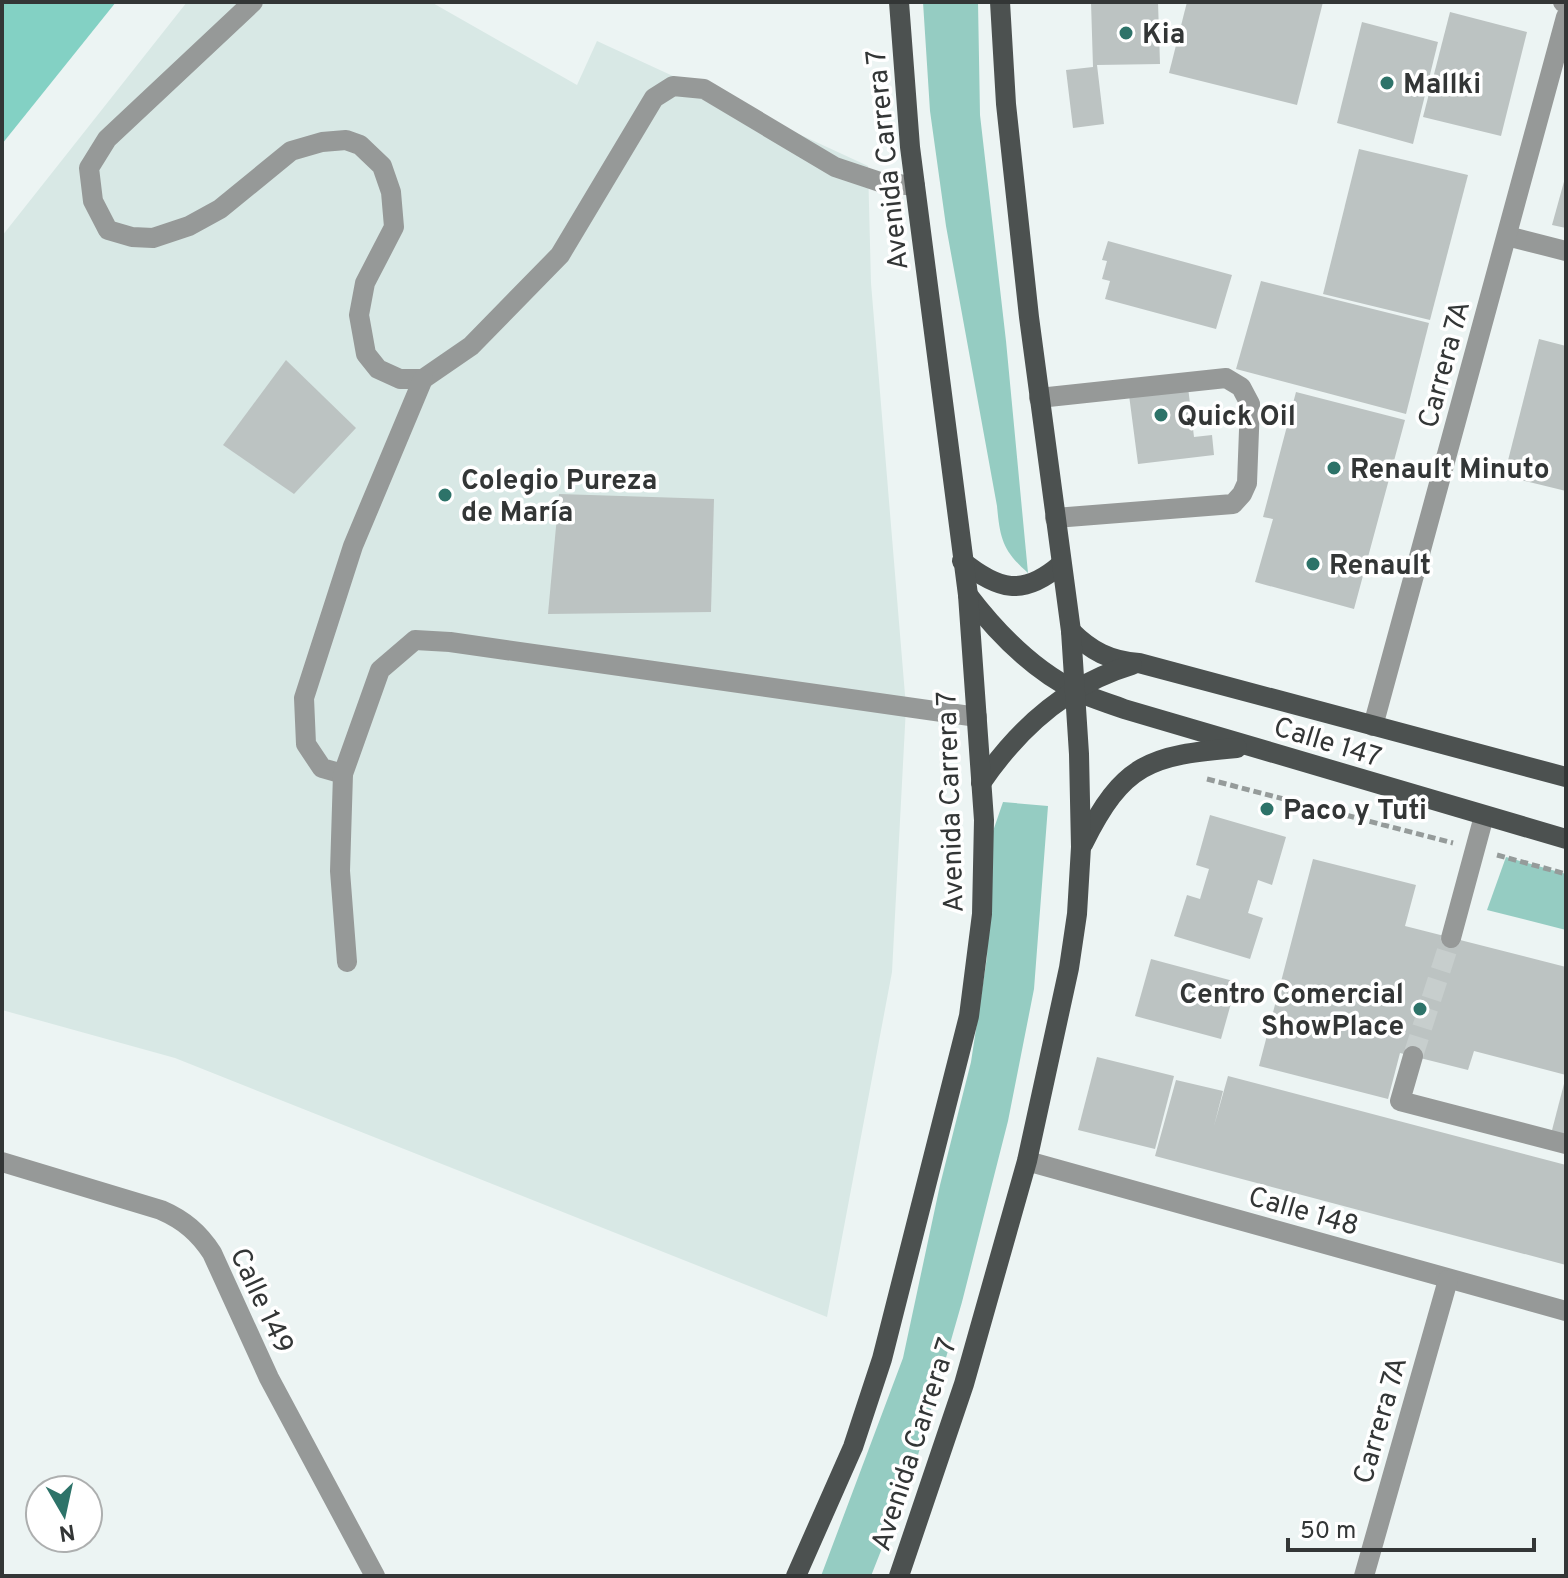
<svg xmlns="http://www.w3.org/2000/svg" width="1568" height="1578" viewBox="0 0 1568 1578" font-family="Overpass,sans-serif">
	<style>
		.built { fill: #d8e8e5 }
		.green { fill: #95ccc2 }
		.forest { fill: #83d1c4 }
		.building { fill: #bcc3c2 }
		.lines { fill: none; stroke-linecap: round; stroke-linejoin: round }
		.minor-tunnel { stroke: #c7cecd; stroke-width: 20; stroke-dasharray: 20 10; stroke-linecap: butt }
		.path { stroke: #959b9a; stroke-width: 5; stroke-dasharray: 8 4; stroke-linecap: butt }
		.minor { stroke: #969998; stroke-width: 20 }
		.major { stroke: #4c5150; stroke-width: 20 }
		.poi-dot { fill: #2d7369; stroke: #fff; stroke-width: 3 }
		.labels { text-anchor: middle; stroke-width: 7; stroke-linejoin: round; paint-order: stroke }
		.poi-label { font-size: 28px; font-weight: bold; fill: #333636; stroke: #fff; text-anchor: start }
		.street-label { font-size: 28px; fill: #333636; stroke: #fff }
	</style>
	<rect width="100%" height="100%" fill="#ecf4f3"/>
	<polygon class="built" points="187,2 431,2 577,85 597,41 868,166 871,283 906,707 892,972 827,1317 175,1058 2,1010 2,236"/>
	<g class="green">
		<path d="M 923,2 L 978,2 L 980,115 L 1006,341 L 1028,573 C 1003,551 1000,539 997,506 L 946,226 L 930,111 Z"/>
		<polygon points="1003,802 1048,806 1034,989 1008,1121 962,1302 916,1462 871,1576 821,1576 903,1358 940,1185 971,1062 987,957 991,837"/>
		<polygon points="1506,857 1566,874 1566,930 1487,910"/>
	</g>
	<polygon class="forest" points="2,2 116,2 2,144"/>
	<g class="building">
		<polygon points="1091,2 1158,2 1160,64 1097,65 1104,124 1073,128 1066,70 1093,67"/>
		<polygon points="1187,2 1323,2 1297,105 1169,73"/>
		<polygon points="1450,12 1527,32 1501,136 1423,117"/>
		<polygon points="1362,22 1438,42 1413,144 1337,123"/>
		<polygon points="1359,149 1468,175 1430,320 1323,294"/>
		<polygon points="1565,178 1566,178 1566,228 1552,225"/>
		<polygon points="1108,241 1232,275 1216,329 1105,299 1110,281 1102,279 1107,261 1102,260"/>
		<polygon points="1261,281 1429,323 1406,414 1236,369"/>
		<polygon points="1539,339 1566,346 1566,491 1504,476"/>
		<polygon points="286,360 356,428 294,494 223,445"/>
		<polygon points="1188,387 1194,437 1212,435 1214,455 1138,464 1129,395"/>
		<polygon points="1296,392 1405,420 1354,609 1255,582 1273,519 1263,517"/>
		<polygon points="559,494 714,499 711,612 548,614"/>
		<polygon points="1210,815 1286,837 1272,885 1258,880 1248,913 1263,918 1250,959 1174,936 1187,895 1200,899 1209,869 1196,865"/>
		<polygon points="1313,859 1416,885 1405,926 1566,967 1566,1075 1474,1051 1468,1070 1400,1053 1388,1099 1259,1066"/>
		<polygon points="1151,959 1237,982 1221,1039 1135,1016"/>
		<polygon points="1097,1057 1174,1076 1155,1149 1078,1130"/>
		<polygon points="1228,1076 1566,1165 1566,1265 1155,1156 1176,1080 1223,1091 1214,1126"/>
		<polygon points="1565,1080 1566,1080 1566,1138 1551,1134"/>
	</g>
	<g class="lines">
		<polyline class="minor-tunnel" points="1413,1056 1451,938"/>
		<g class="path">
			<polyline points="1207,779 1453,843"/>
			<polyline points="1497,855 1566,874"/>
		</g>
		<g class="minor">
			<polyline points="253,2 107,139 89,168 93,201 108,230 132,237 153,238 189,226 220,209 291,151 322,142 346,140 360,145 382,166 391,192 394,227 365,283 359,315 366,354 378,369 400,379 423,379 471,346 560,255 654,98 673,86 704,89 835,167 880,182 915,186"/>
			<polyline points="1563,2 1566,3"/>
			<polyline points="1507,236 1566,251"/>
			<polyline points="1039,398 1226,378 1241,387 1250,404 1247,483 1242,494 1233,504 1055,518"/>
			<polyline points="1373,726 1566,17"/>
			<polyline points="343,774 322,768 306,744 304,698 353,546 423,379"/>
			<polyline points="1451,938 1484,816"/>
			<polyline points="347,962 340,871 343,774 380,670 415,640 450,642 977,717"/>
			<polyline points="1413,1056 1400,1101 1566,1144"/>
			<polyline points="1027,1161 1566,1311"/>
			<path d="M 2,1162 L 161,1210 C 184,1220 199,1233 212,1253 L 269,1378 L 375,1576"/>
			<polyline points="1364,1576 1448,1280"/>
		</g>
		<g class="major">
			<path d="M 962,561 C 998,590 1023,597 1060,565"/>
			<path d="M 968,595 C 997,633 1033,670 1076,691 C 1091,698 1108,703 1124,709 L 1566,839"/>
			<path d="M 1071,631 C 1091,651 1110,661 1139,663 L 1566,777"/>
			<path d="M 981,783 C 1018,729 1068,684 1132,665"/>
			<path d="M 1083,844 C 1123,763 1150,755 1237,748"/>
			<polyline points="796,1576 853,1447 882,1359 969,1016 982,914 984,820 968,595 910,147 899,2"/>
			<polyline points="899,1576 964,1384 1027,1161 1069,968 1077,914 1081,847 1079,754 1071,631 1029,317 1006,104 1000,2"/>
		</g>
	</g>
	<g class="poi-dot">
		<circle cx="1126" cy="33" r="8"/>
		<circle cx="1387" cy="83" r="8"/>
		<circle cx="1161" cy="415" r="8"/>
		<circle cx="1334" cy="468" r="8"/>
		<circle cx="445" cy="495" r="8"/>
		<circle cx="1313" cy="564" r="8"/>
		<circle cx="1267" cy="809" r="8"/>
		<circle cx="1420" cy="1009" r="8"/>
	</g>
	<g class="labels">
		<g class="poi-label">
			<text x="1142" y="43">Kia</text>
			<text x="1403" y="93">Mallki</text>
			<text x="1177" y="425">Quick Oil</text>
			<text x="1350" y="478">Renault Minuto</text>
			<text x="461" y="489">Colegio Pureza<tspan x="461" dy="32">de María</tspan></text>
			<text x="1329" y="574">Renault</text>
			<text x="1283" y="819">Paco y Tuti</text>
			<text x="1404" y="1003" text-anchor="end">Centro Comercial<tspan x="1404" dy="32">ShowPlace</tspan></text>
		</g>
		<g class="street-label">
			<text transform="translate(886 160) rotate(-96)" y="10">Avenida Carrera 7</text>
			<text transform="translate(1443 364) rotate(-75)" y="10">Carrera 7A</text>
			<text transform="translate(1328 741) rotate(17)" y="10">Calle 147</text>
			<text transform="translate(949 802) rotate(-92)" y="10">Avenida Carrera 7</text>
			<text transform="translate(1304 1210) rotate(16)" y="10">Calle 148</text>
			<text transform="translate(263 1300) rotate(65)" y="10">Calle 149</text>
			<text transform="translate(1379 1420) rotate(-74)" y="10">Carrera 7A</text>
			<text transform="translate(913 1444) rotate(-72)" y="10">Avenida Carrera 7</text>
		</g>
	</g>
	<rect width="1568" height="1578" fill="none" stroke="#333636" stroke-width="8"/>
	<g transform="translate(64 1514) rotate(171)"><circle r="38" fill="#ffffff" stroke="#adafaf" stroke-width="2"/>
	<path d="M0-6L14 30L0 20L-14 30Z" fill="#2d7369"/>
	<text y="-12" font-size="22" font-weight="bold" text-anchor="middle" fill="#333636">N</text>
	</g>
	<path d="M1288 1538v12h246v-12" fill="none" stroke="#333636" stroke-width="4"/>
	<text x="1300" y="1538" font-size="24" fill="#333636" stroke="#ffffff" stroke-width="6" paint-order="stroke">50 m</text>
</svg>
